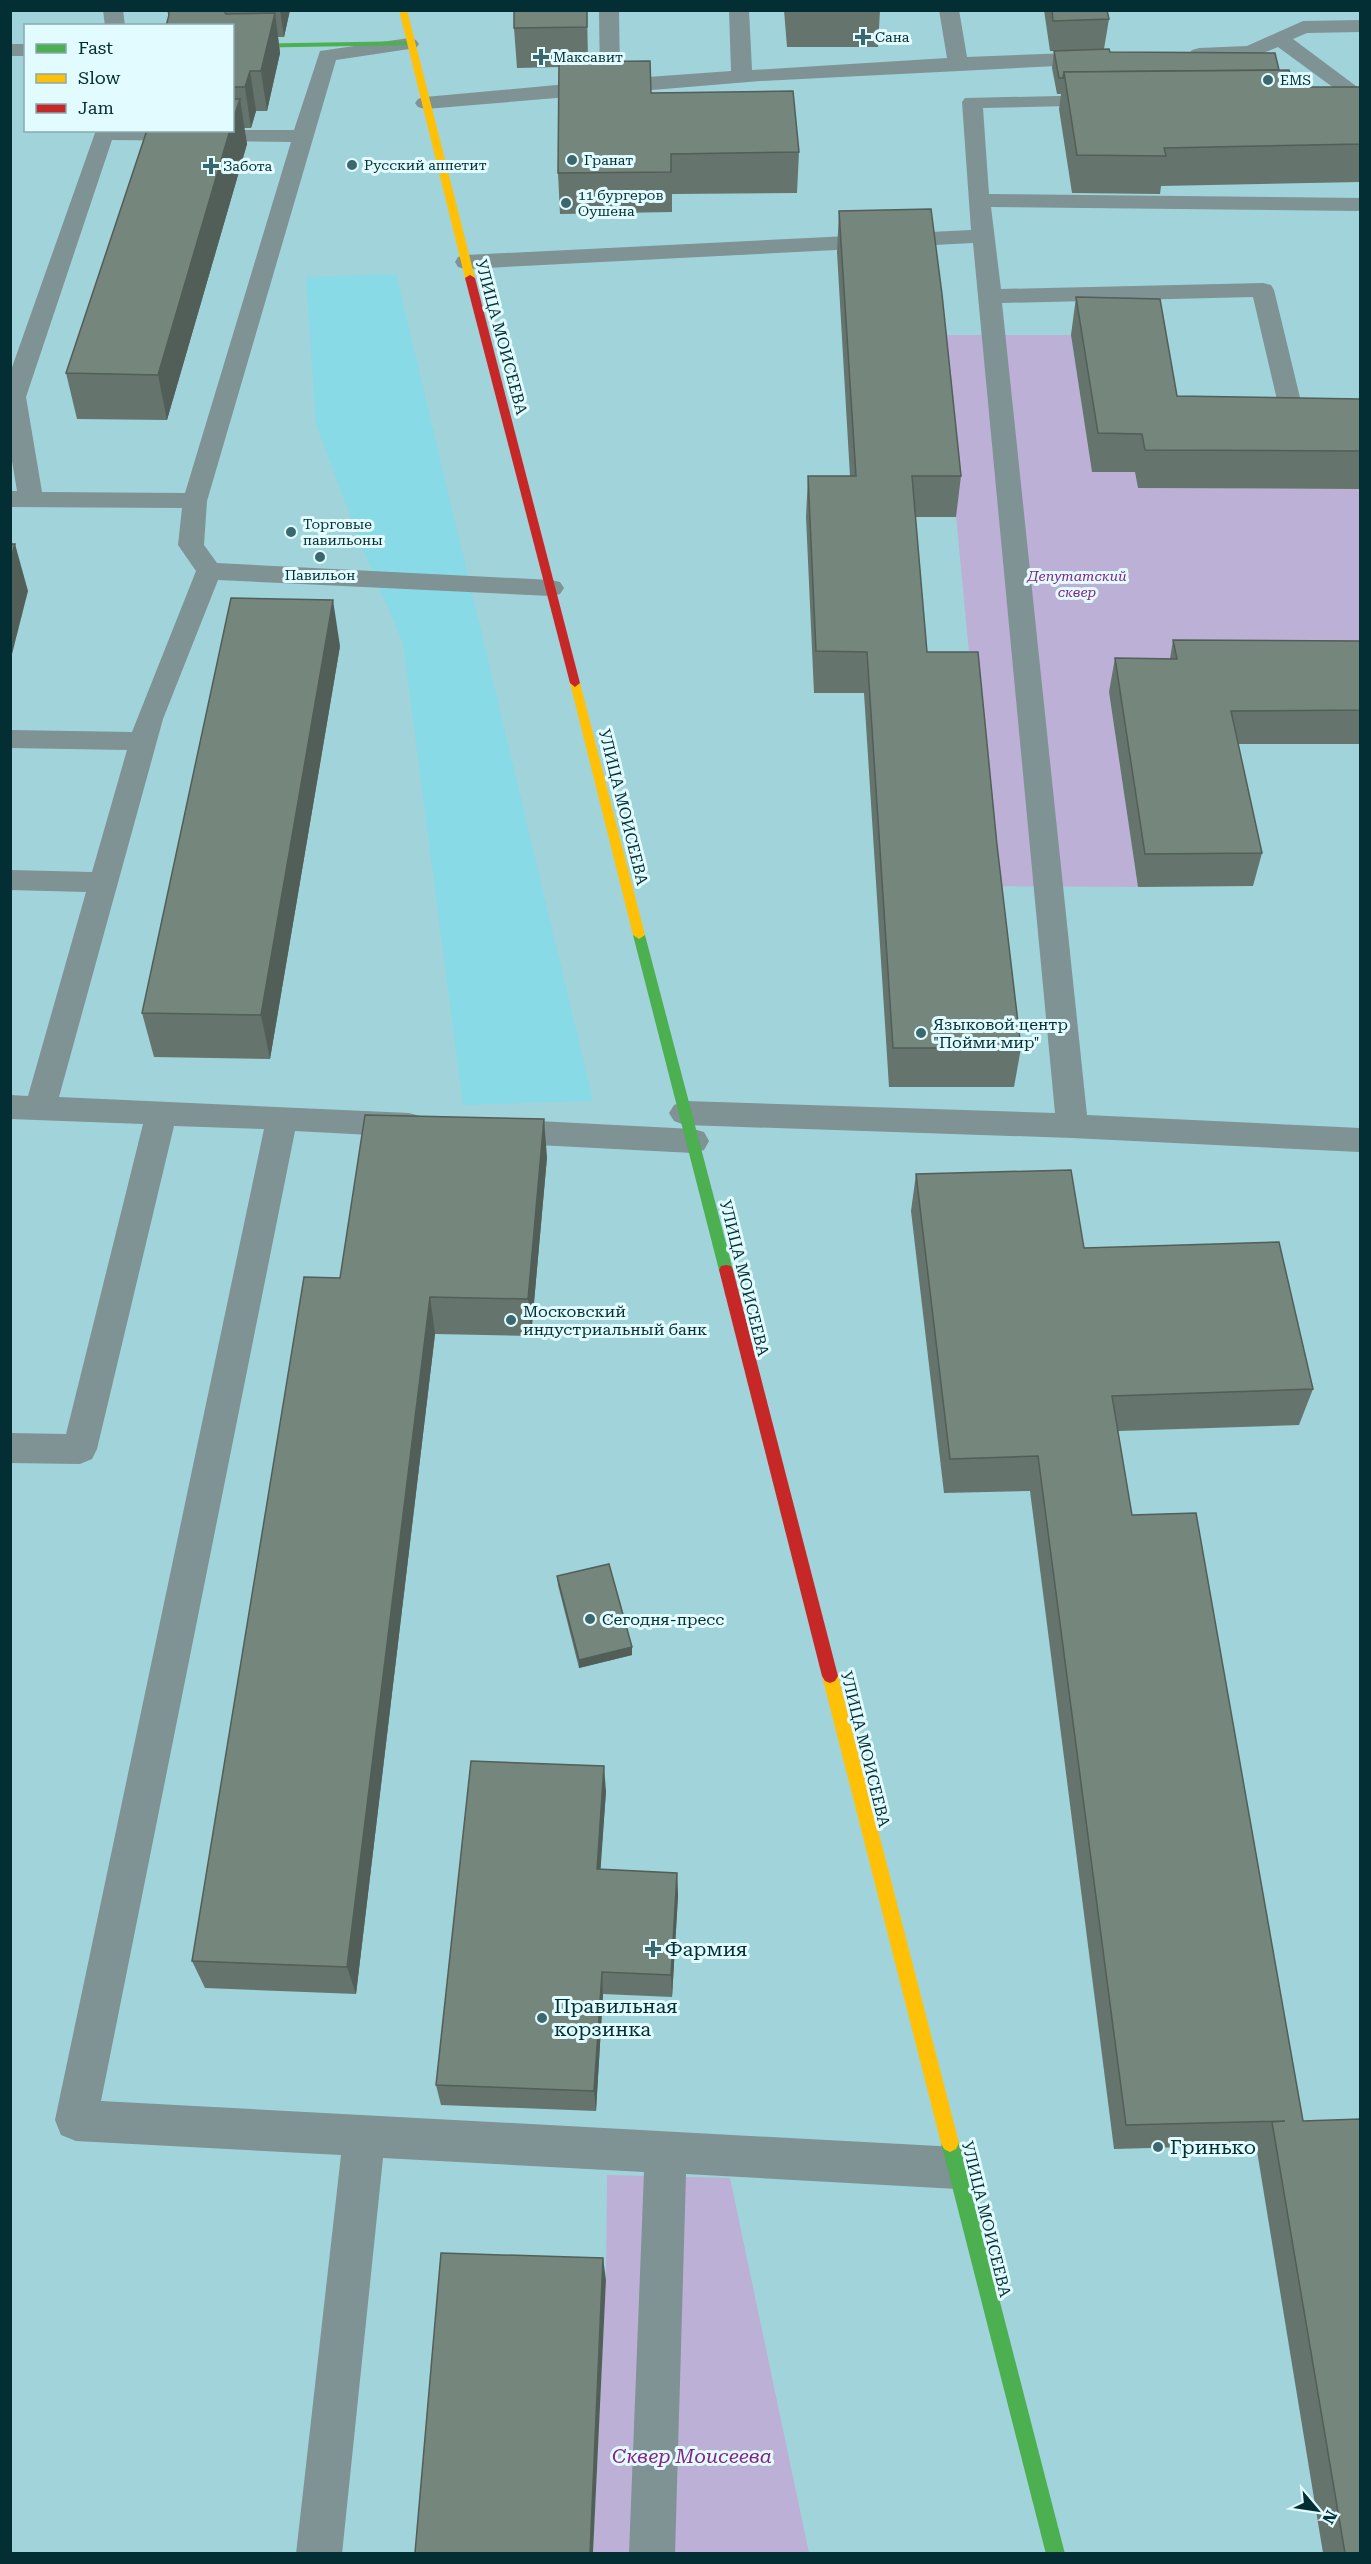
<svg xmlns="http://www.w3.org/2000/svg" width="1371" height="2564" viewBox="0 0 1371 2564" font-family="'Roboto Serif',serif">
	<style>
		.built { fill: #88dae6 }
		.green { fill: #bcb0d6 }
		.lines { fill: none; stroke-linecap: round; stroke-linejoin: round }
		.lane { fill: #7f9294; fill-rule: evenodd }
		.street { fill: #7f9294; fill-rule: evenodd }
		.fast { fill: #4caf50; fill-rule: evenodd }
		.slow { fill: #ffc107; fill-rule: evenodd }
		.jam { fill: #c62828; fill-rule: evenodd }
		.wall { fill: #65746c }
		.shaded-wall { fill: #525e58 }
		.building { fill: #75877d; stroke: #525e58; stroke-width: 1.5 }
		.poi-dot { fill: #3a686e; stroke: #e1fbff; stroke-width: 2 }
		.labels { text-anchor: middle; stroke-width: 6; stroke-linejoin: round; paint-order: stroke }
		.far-poi-label { font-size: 14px; fill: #032f34; stroke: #e1fbff; text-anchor: start }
		.far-park-label { font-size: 14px; font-style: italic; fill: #862388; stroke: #e1fbff }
		.street-label { font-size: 16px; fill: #032f34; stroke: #e1fbff }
		.poi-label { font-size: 16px; fill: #032f34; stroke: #e1fbff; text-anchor: start }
		.near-poi-label { font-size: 20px; fill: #032f34; stroke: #e1fbff; text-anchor: start }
		.near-park-label { font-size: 20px; font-style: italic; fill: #862388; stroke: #e1fbff }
	</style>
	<rect width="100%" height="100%" fill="#a0d3da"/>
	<polygon class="built" points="396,274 593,1101 463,1105 403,643 362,547 316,424 306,277"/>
	<g class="green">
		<polygon points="939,335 1071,335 1092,472 1135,472 1138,488 1360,489 1360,675 1109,692 1138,887 991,886"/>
		<polygon points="607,2175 730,2178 809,2553 593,2554 606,2280"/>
	</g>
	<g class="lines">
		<g class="lane">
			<polygon points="103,10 123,10 125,26 105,26"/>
			<polygon points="599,10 619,10 620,79 731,71 729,10 749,10 752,70 947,58 939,10 959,10 967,57 1097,52 1104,54 1107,58 1104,62 1097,64 760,81 425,109 418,107 415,103 418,99 425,97 600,81"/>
			<polygon points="1360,20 1360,32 1307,33 1293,39 1360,89 1360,104 1353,102 1278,47 1251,58 1199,60 1192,58 1189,54 1192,50 1199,48 1247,46 1303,21"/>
			<path d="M 409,38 L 416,40 L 419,44 L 416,48 L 336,60 L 207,501 L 204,545 L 217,563 L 551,580 L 560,582 L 564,588 L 560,594 L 551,596 L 218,580 L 163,719 L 59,1097 L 409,1113 L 420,1116 L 425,1125 L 420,1134 L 409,1137 L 295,1131 L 101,2101 L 957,2147 L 972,2153 L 978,2168 L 972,2183 L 957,2189 L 686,2174 L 675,2554 L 629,2554 L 644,2172 L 383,2158 L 342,2554 L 296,2554 L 341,2155 L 76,2141 L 61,2135 L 55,2120 L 264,1129 L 174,1126 L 97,1449 L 92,1459 L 80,1464 L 10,1463 L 10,1433 L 66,1434 L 143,1124 L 10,1119 L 10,1095 L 28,1096 L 86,892 L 10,890 L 10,870 L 92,872 L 127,750 L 10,748 L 10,730 L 132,732 L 196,571 L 178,545 L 182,508 L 10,507 L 10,491 L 17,491 L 10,449 L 10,373 L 96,130 L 294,130 L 320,51 ZM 112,140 L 291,142 L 185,493 L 42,492 L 26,397 Z"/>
			<polygon points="1104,95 1111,97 1114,101 1111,105 983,108 989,194 1360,198 1360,211 991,207 1001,289 1263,283 1271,285 1274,290 1303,410 1360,412 1360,426 1284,422 1281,417 1253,297 1002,303 1087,1115 1360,1128 1360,1152 1072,1138 685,1125 674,1121 669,1113 674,1105 685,1101 1055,1113 973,243 466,269 458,267 455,262 458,257 466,255 971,230 962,102 965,98"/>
			<polygon points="500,1119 693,1129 704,1132 709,1141 704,1150 693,1153 500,1143 489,1140 484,1131 489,1122"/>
		</g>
		<rect class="street" x="10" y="44" width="16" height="12"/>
		<g class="fast">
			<polygon points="414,41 415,43 411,45 232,48 232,44"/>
			<polygon points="639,931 645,935 733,1270 731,1274 721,1274 719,1270 633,935"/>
			<polygon points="950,2134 956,2137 959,2143 1065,2554 1046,2554 941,2143 944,2137"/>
		</g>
		<g class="slow">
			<polygon points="399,10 407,10 475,278 473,280 465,278"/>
			<polygon points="575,679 580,683 645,935 639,939 633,935 570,683"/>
			<polygon points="830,1669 835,1671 838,1676 959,2143 956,2149 950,2152 944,2149 941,2143 822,1676 825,1671"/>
		</g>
		<g class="jam">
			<polygon points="470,275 475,278 580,683 575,687 570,683 465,278"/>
			<polygon points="726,1265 731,1266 733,1270 838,1676 835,1681 830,1683 825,1681 822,1676 719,1270 721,1266"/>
		</g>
	</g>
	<g class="wall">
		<polygon points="168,10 290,10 284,37 278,37 280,53 267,111 256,111 251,128 244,128 247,144 167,420 77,419 66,373 232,130 232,26 169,15"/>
		<polygon points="587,10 588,61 651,93 799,152 797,193 672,194 672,212 560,214 558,173 559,67 517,68 514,28"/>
		<polygon points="784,10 880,10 878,47 787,47"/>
		<polygon points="1044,10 1107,10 1109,19 1104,49 1110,52 1279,70 1295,87 1360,87 1360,182 1161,186 1160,194 1072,193 1059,109 1061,94 1057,94 1052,68 1054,51 1050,51"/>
		<polygon points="839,211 961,476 956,517 915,517 927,652 997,845 1021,1048 1014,1087 889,1087 864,693 814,693 806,517 808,476 850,476 837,252"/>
		<polygon points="1076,297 1177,396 1360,399 1360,489 1138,488 1135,472 1092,472 1071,335"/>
		<polygon points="1173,640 1360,641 1360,744 1238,744 1262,853 1253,886 1138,887 1109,692 1115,658 1170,659"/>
		<polygon points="340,646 270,1059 154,1057 142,1013"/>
		<polygon points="547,1157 531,1336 435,1334 356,1994 205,1988 192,1961 340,1278"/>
		<polygon points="916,1174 1084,1248 1313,1389 1299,1425 1118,1431 1132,1515 1196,1513 1360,2553 1323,2553 1256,2145 1114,2149 1030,1491 944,1493 911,1211"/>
		<polygon points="557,1576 632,1647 632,1655 579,1668 558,1585"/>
		<polygon points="606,1791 600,1869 677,1873 678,1896 672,1997 603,1994 596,2111 441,2105 436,2085"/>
	</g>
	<g class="shaded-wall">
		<polygon points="280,10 290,10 284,37"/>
		<polygon points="275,13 280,53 267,111 261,71"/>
		<polygon points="250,71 256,111 251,128 245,87"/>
		<polygon points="240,99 247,144 167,420 158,375 230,130 232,130 232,123"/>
		<polygon points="15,544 28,591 10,662 10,562"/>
		<polygon points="333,600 340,646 270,1059 261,1015"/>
		<polygon points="544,1119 547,1157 531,1336 528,1299"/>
		<polygon points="430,1297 435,1334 356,1994 347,1967"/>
		<polygon points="632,1647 632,1655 579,1668 579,1660"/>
		<polygon points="604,1766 606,1791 599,1892 597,1869"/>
		<polygon points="677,1873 678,1896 672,1997 671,1975"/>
		<polygon points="602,1972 603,1994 596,2111 594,2091"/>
		<polygon points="603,2258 606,2280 593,2553 590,2553"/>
	</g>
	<g class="building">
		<polygon points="168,10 223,10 226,14 275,13 261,71 250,71 245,87 232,87 232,26 166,26 169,15"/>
		<polygon points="514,10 587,10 587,27 514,28"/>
		<polygon points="1052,10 1107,10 1109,19 1053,21"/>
		<polygon points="1109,49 1110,52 1275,53 1279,70 1064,72 1063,78 1059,78 1054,51"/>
		<polygon points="650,61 651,93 793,91 799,152 671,154 671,172 558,173 559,62"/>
		<polygon points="1289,70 1295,87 1360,87 1360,144 1164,148 1166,156 1077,155 1064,72"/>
		<polygon points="232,99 240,99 232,123"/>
		<polygon points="147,130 230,130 158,375 66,373"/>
		<polygon points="931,209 942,294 961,476 912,476 927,652 978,652 997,845 1021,1048 893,1048 867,652 816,651 808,476 856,476 839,211"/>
		<polygon points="1076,297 1160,299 1177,396 1360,399 1360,451 1145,450 1142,434 1098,433"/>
		<polygon points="10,544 15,544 10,562"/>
		<polygon points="231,598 333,600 261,1015 142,1013"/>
		<polygon points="1173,640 1360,641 1360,710 1231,711 1262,853 1145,854 1115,658 1177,659"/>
		<polygon points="365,1115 544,1119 528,1299 430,1297 347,1967 192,1961 304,1277 340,1278"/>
		<polygon points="1071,1170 1084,1248 1279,1242 1313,1389 1112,1396 1132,1515 1196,1513 1303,2121 1360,2119 1360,2553 1345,2553 1272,2122 1285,2121 1126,2125 1038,1456 950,1459 916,1174"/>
		<polygon points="609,1564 632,1647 579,1660 557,1576"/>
		<polygon points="471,1761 604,1766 597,1869 677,1873 671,1975 602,1972 594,2091 436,2085"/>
		<polygon points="441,2253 603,2258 590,2553 415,2553"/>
	</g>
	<g class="poi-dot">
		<path d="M860 28h6v6h6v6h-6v6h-6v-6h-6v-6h6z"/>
		<path d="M538 48h6v6h6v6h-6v6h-6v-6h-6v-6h6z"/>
		<circle cx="1268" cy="80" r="6"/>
		<circle cx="572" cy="160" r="6"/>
		<circle cx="352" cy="165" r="6"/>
		<path d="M208 157h6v6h6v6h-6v6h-6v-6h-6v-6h6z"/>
		<circle cx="566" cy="203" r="6"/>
		<circle cx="291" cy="532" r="6"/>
		<circle cx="320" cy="557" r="6"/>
		<circle cx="921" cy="1033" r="6"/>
		<circle cx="511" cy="1320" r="6"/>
		<circle cx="590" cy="1619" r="6"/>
		<path d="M650 1940h6v6h6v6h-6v6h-6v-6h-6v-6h6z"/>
		<circle cx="542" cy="2018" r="6"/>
		<circle cx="1158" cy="2147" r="6"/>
	</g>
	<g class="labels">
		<g class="far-poi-label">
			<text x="875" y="42">Сана</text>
			<text x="553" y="62">Максавит</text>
			<text x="1280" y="85">EMS</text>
			<text x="584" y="165">Гранат</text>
			<text x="364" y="170">Русский аппетит</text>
			<text x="223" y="171">Забота</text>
			<text x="578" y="200">11 бургеров<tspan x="578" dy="16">Оушена</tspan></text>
			<text x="303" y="529">Торговые<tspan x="303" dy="16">павильоны</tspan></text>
			<text x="320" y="580" text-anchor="middle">Павильон</text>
		</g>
		<g class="far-park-label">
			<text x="1077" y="581">Депутатский<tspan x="1077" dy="16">сквер</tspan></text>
		</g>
		<g class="street-label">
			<text transform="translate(502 337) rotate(75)" y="6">УЛИЦА МОИСЕЕВА</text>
			<text transform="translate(624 807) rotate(76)" y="6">УЛИЦА МОИСЕЕВА</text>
			<text transform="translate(745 1278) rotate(76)" y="6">УЛИЦА МОИСЕЕВА</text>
			<text transform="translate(866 1749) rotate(76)" y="6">УЛИЦА МОИСЕЕВА</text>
			<text transform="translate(987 2219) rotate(76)" y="6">УЛИЦА МОИСЕЕВА</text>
		</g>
		<g class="poi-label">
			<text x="933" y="1030">Языковой центр<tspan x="933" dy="18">"Пойми мир"</tspan></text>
			<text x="523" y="1317">Московский<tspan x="523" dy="18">индустриальный банк</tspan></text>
			<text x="602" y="1625">Сегодня-пресс</text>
		</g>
		<g class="near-poi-label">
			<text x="665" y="1956">Фармия</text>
			<text x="554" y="2013">Правильная<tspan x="554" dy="23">корзинка</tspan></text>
			<text x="1170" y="2154">Гринько</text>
		</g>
		<g class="near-park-label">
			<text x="692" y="2463">Сквер Моисеева</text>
		</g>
	</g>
	<rect width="1371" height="2564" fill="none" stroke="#032f34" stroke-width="24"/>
	<rect x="24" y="24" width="210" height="108" fill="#e1fbff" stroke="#88a9ae" stroke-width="1.5"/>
	<rect x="36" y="44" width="30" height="9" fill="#4caf50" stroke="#88a9ae" stroke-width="1.5"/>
	<text x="78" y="54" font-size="18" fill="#032f34">Fast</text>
	<rect x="36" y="74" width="30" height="9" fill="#ffc107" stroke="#88a9ae" stroke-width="1.5"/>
	<text x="78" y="84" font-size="18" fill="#032f34">Slow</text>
	<rect x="36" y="104" width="30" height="9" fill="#c62828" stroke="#88a9ae" stroke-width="1.5"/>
	<text x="78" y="114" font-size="18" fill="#032f34">Jam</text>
	<g transform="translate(1317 2510) rotate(119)" stroke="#e1fbff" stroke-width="4.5" paint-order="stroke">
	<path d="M0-4.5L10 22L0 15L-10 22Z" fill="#032f34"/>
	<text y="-9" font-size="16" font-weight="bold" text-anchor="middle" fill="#032f34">N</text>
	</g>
</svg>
